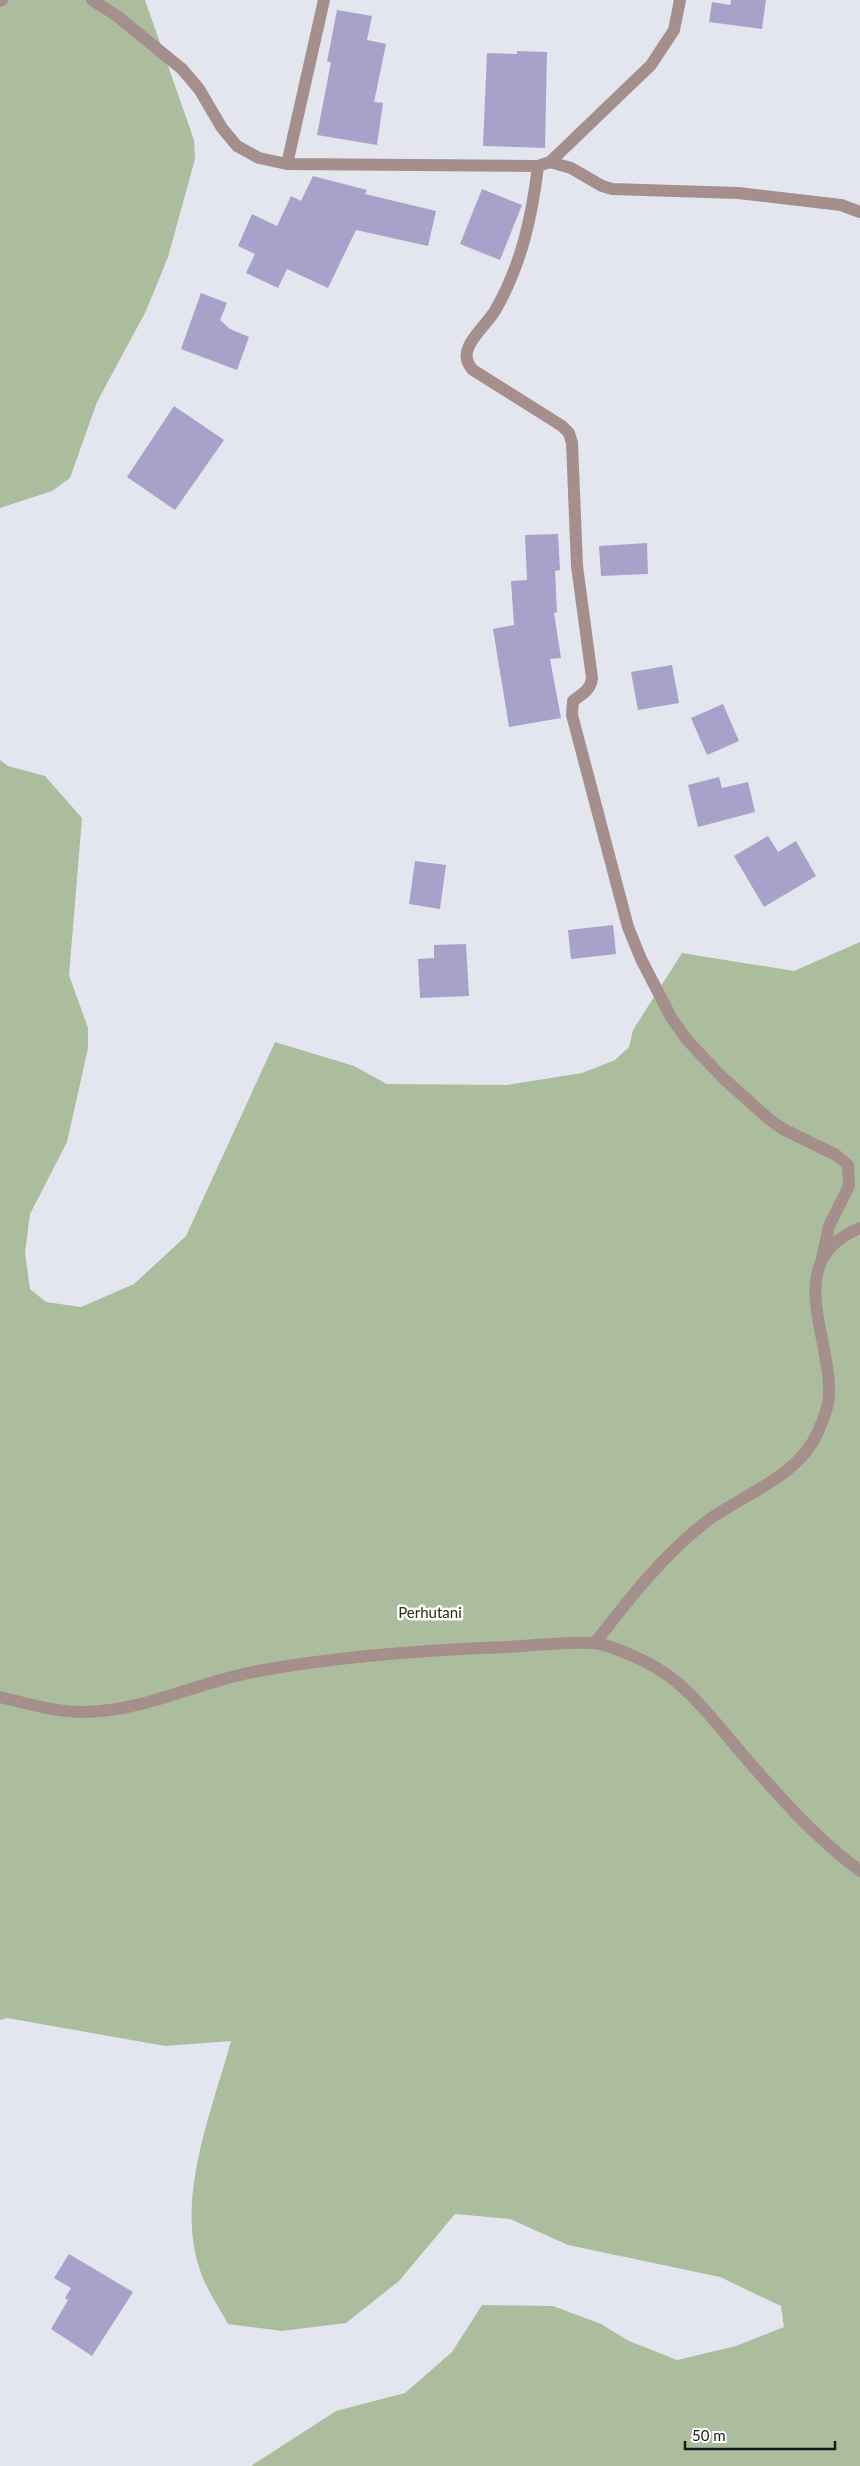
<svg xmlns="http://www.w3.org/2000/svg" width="860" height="2466" viewBox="0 0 860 2466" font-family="Lato,sans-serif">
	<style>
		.green { fill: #acbd9e }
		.building { fill: #a8a1ca }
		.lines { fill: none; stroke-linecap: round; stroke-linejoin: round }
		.minor { stroke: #a58f8c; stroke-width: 12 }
		.labels { text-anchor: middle; stroke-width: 5; stroke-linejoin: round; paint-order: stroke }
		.park-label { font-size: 15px; fill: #213408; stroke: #fff }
	</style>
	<rect width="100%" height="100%" fill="#e3e6ee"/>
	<g class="green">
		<polygon points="0,0 145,0 194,140 195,159 168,257 146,311 97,402 70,478 52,491 0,508"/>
		<path d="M 0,760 L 8,766 L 45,776 L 82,818 L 69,975 L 88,1028 L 88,1048 L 67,1142 L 30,1214 L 25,1253 L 30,1289 L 46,1302 L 81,1307 L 134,1284 L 186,1236 L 275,1042 L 354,1066 L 387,1084 L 507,1085 L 582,1073 L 615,1060 L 629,1047 L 633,1030 L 682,953 L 794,971 L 860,942 L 860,2466 L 251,2466 L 336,2411 L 405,2393 L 452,2352 L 482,2305 L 553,2306 L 601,2324 L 629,2341 L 677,2360 L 736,2346 L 784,2327 L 781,2306 L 720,2277 L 568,2245 L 510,2219 L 455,2214 L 399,2281 L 346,2323 L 282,2331 L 228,2324 C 219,2307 206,2289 200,2270 C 175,2198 212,2111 231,2041 L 165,2046 L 7,2018 L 0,2020 Z"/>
	</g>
	<g class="building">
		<polygon points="731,0 766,0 762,29 709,22 712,2 730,5"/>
		<polygon points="337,10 372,16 367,40 386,44 374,102 383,103 377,145 317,135 331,62 327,62"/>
		<polygon points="517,51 547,52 545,148 483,146 487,53 517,54"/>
		<polygon points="313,176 367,190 365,194 436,211 428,246 356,230 328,288 287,269 278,288 246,273 255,254 238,246 252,214 277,226 291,196 301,201"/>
		<polygon points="482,189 522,205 500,260 460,244"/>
		<polygon points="201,293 227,303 220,320 230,329 249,337 237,370 181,349"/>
		<polygon points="174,406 224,440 175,510 127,477"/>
		<polygon points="558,534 560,570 555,571 557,612 554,613 561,658 550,659 561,718 509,727 493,629 514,625 511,581 527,580 525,535"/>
		<polygon points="647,543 648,574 601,576 599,546"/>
		<polygon points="672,665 679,703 638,710 631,672"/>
		<polygon points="723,704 739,741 707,755 691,718"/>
		<polygon points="719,777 722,788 748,782 755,812 698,827 688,785"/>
		<polygon points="768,836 778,852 796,841 816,876 764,907 734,856"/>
		<polygon points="415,861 446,865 440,909 409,904"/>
		<polygon points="613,925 616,954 571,959 568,930"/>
		<polygon points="466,944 469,996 420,998 418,959 434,958 434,945"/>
		<polygon points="69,2254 133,2292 92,2356 51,2329 68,2300 65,2298 71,2288 54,2278"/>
	</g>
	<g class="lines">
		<g class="minor">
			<polyline points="92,0 117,16 182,69 199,89 222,128 237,146 259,158 287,164 538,166 550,162 651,65 674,30 680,0"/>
			<polyline points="0,1 2,0"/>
			<polyline points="550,162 571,168 602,186 612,189 738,193 841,205 860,212"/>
			<polyline points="287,164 324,0"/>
			<path d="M 538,166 C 532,217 521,265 496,309 C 485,329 453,349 473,370 L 562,426 L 569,433 L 572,443 L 577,566 L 592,678 C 591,690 582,694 573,701 L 572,715 L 628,927 L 641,959 L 672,1019 L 688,1041 L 723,1078 L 770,1120 L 783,1129 L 836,1155 L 848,1165 L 849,1186 L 829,1226 L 822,1259"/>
			<path d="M 595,1643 C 628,1600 664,1554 707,1521 C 744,1494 798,1477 818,1432 C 824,1417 830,1405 829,1388 C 828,1330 784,1259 860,1228"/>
			<path d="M 0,1697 C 28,1704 56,1712 85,1712 C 146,1711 200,1681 258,1671 C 340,1656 424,1650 507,1647 C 536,1646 566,1641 594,1643 C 610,1645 629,1654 644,1661 C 684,1680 710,1716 738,1749 C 776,1793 813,1836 860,1871"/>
		</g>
	</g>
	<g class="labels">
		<g class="park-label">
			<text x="430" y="1618">Perhutani</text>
		</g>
	</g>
	<path d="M685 2441v8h150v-8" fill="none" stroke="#17181b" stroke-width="2.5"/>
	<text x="692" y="2441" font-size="15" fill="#17181b" stroke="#ffffff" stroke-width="4" paint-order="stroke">50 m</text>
</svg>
